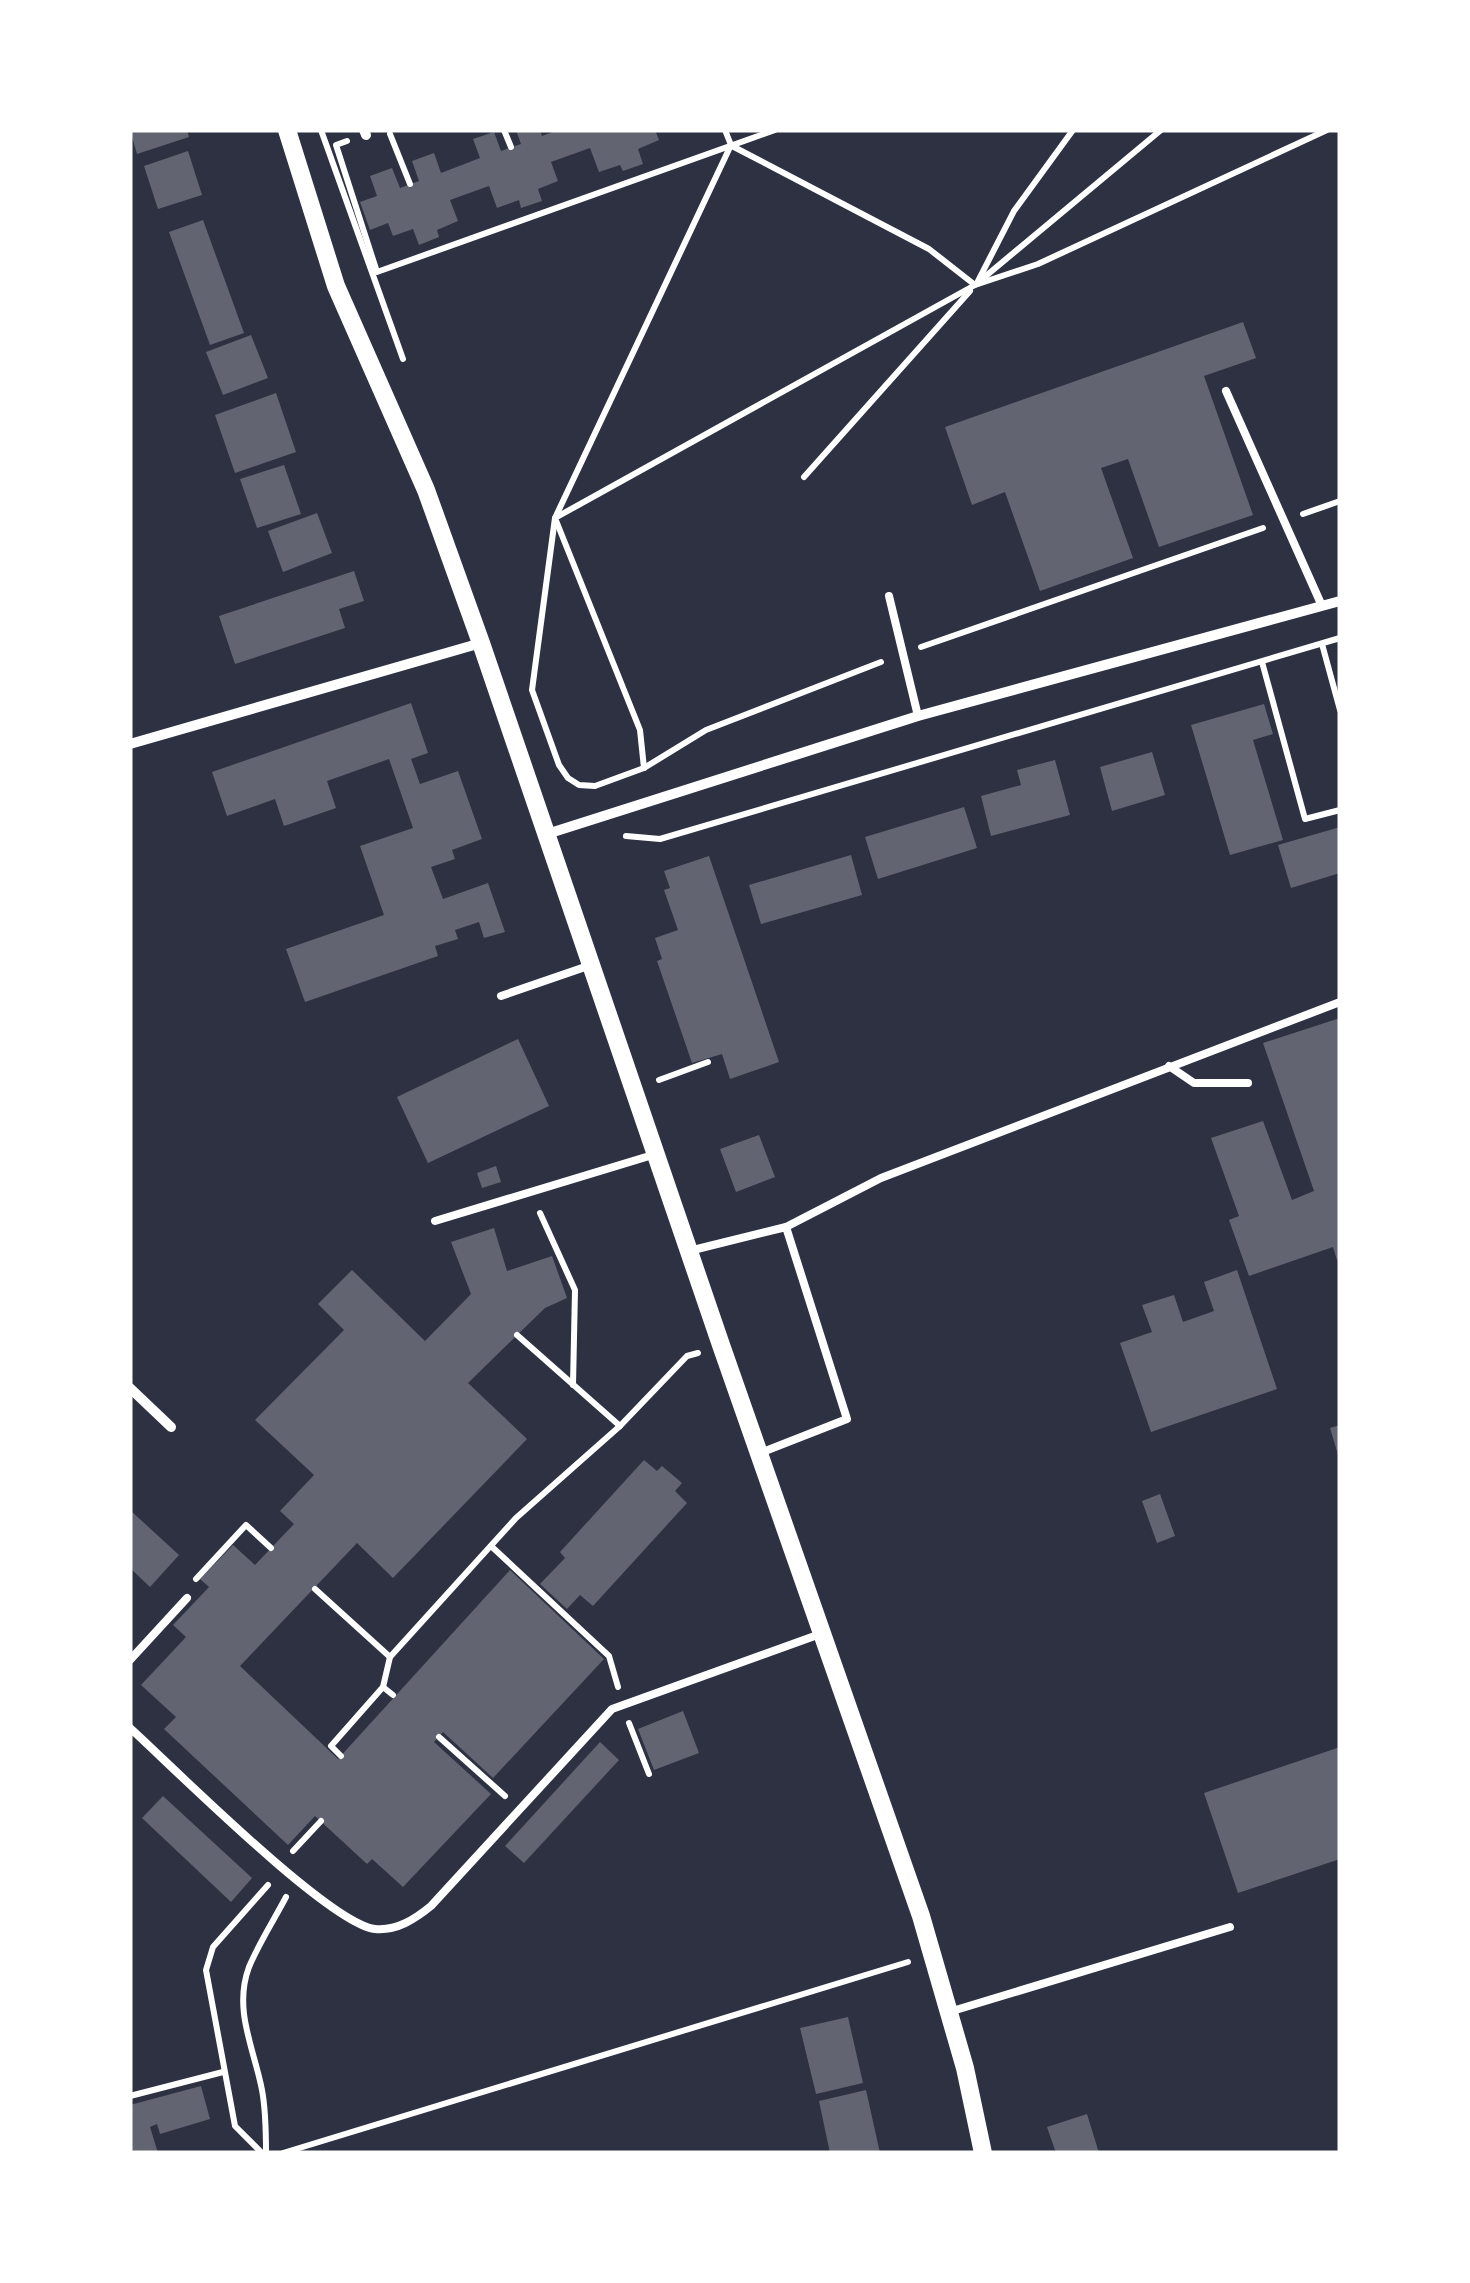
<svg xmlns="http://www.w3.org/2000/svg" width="1470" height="2283" viewBox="0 0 1470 2283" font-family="Mulish,sans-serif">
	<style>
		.building { fill: #626471 }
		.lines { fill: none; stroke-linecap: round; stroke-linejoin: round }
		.path { stroke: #fff; stroke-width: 6 }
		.service { stroke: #fff; stroke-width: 8 }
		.minor { stroke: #fff; stroke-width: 10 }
		.tertiary { stroke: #fff; stroke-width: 18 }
	</style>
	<rect width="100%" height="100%" fill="#2d3142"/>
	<g class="building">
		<polygon points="130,130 187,130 189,137 137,154"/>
		<polygon points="516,130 540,130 542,136 558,130 655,130 659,140 638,149 643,164 623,171 620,165 599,172 590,148 551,162 558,181 538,189 542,201 521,208 519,200 497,208 489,186 450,200 458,221 437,230 439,237 419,245 413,229 393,236 388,223 370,230 360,202 377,196 370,176 392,168 400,188 419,181 412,161 434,153 441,173 480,158 473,139 494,132 501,151 521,144"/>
		<polygon points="188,151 202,195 158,209 144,166"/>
		<polygon points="203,220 244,333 210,345 169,232"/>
		<polygon points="1243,322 1256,358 1204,376 1253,515 1159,547 1128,459 1101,468 1133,558 1040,591 1005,492 972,505 945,427"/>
		<polygon points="251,335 268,378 223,395 206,352"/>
		<polygon points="276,393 296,452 235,473 215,415"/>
		<polygon points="284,465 301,514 257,528 240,479"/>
		<polygon points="317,513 332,553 283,572 268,531"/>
		<polygon points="354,571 364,601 339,609 345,628 235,664 219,616"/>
		<polygon points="411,703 428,753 411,759 420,784 458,771 482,839 452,850 455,859 431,867 443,899 488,883 505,932 484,938 479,922 455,930 458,939 435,946 438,956 305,1002 286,949 384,915 360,846 413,828 389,759 327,781 336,808 284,826 275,799 227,816 212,772"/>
		<polygon points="1264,704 1273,734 1253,740 1283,840 1230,855 1191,725"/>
		<polygon points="1152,752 1165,795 1112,811 1100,767"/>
		<polygon points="1055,760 1070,815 991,836 981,796 1021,785 1017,770"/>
		<polygon points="964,807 977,848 878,879 865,837"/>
		<polygon points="1340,827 1340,873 1291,888 1278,845"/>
		<polygon points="851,855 862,895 761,924 749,885"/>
		<polygon points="709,856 779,1062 730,1079 722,1054 692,1063 657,961 662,959 655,938 678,930 664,890 670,888 664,871"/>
		<polygon points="1340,1018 1340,1259 1337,1260 1333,1247 1249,1276 1229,1220 1239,1216 1211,1138 1263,1121 1292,1200 1314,1191 1263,1043"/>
		<polygon points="518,1039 549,1106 428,1163 397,1097"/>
		<polygon points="759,1135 775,1177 736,1192 720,1149"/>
		<polygon points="496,1166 501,1182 482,1188 477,1173"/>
		<polygon points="494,1228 507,1271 552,1256 567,1298 545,1308 468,1383 527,1439 393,1578 357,1543 240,1666 338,1759 510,1570 604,1659 493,1778 443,1732 434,1742 491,1794 403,1887 372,1859 367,1864 315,1816 288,1845 164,1729 176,1717 141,1685 186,1637 173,1625 209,1587 200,1579 233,1545 255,1565 294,1524 280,1511 314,1475 255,1420 344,1330 318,1304 352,1270 425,1341 471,1294 451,1242"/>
		<polygon points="1237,1270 1277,1389 1151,1432 1120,1343 1152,1332 1142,1305 1174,1295 1183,1322 1214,1311 1204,1282"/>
		<polygon points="1340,1425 1340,1458 1339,1458 1330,1428"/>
		<polygon points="644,1460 657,1471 662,1466 682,1483 675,1491 687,1503 593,1606 580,1595 567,1609 540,1584 565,1558 560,1552"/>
		<polygon points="1160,1494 1175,1536 1157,1543 1142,1501"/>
		<polygon points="130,1510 179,1555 150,1587 130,1568"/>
		<polygon points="683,1711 699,1753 654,1770 638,1729"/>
		<polygon points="600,1742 619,1760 524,1863 505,1846"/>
		<polygon points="1340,1747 1340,1859 1238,1893 1204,1793"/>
		<polygon points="163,1796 252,1878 231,1902 142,1818"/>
		<polygon points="848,2017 863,2083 816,2094 800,2028"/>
		<polygon points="201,2086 210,2119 160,2134 157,2124 150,2127 158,2153 130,2153 130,2105"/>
		<polygon points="866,2090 880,2153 830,2153 819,2101"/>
		<polygon points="1087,2114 1099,2153 1056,2153 1047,2127"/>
	</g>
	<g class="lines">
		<g class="path">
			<polyline points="321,130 403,359"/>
			<polyline points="504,130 511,147"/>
			<polyline points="725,130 731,145 555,518 532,690 559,765 568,778 579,785 595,786 644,768 706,730 881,662"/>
			<polyline points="390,134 410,184"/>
			<polyline points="347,141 336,145 377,272 775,130"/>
			<polyline points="732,146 929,249 975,285 1161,130"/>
			<polyline points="978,281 1014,211 1073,130"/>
			<polyline points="804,477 970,291"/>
			<polyline points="1303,514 1340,501"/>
			<polyline points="1322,644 1340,710"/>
			<polyline points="921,647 1263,528"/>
			<polyline points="1262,662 1305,819 1340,810"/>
			<polyline points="644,768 640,730 555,518 975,285 1038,264 1327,130"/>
			<polyline points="626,836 660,839 1340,638"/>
			<polyline points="659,1080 708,1062"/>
			<polyline points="540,1213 575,1290 573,1385"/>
			<polyline points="517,1335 620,1426"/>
			<polyline points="491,1546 609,1656 618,1687"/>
			<polyline points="196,1579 246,1525 271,1548"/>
			<polyline points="315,1589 390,1657"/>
			<polyline points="383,1687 393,1695"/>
			<polyline points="629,1723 649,1774"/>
			<polyline points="439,1737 505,1796"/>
			<polyline points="341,1756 331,1746 383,1687 390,1657 516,1518 620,1426 687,1356 698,1353"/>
			<polyline points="293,1851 321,1821"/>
			<polyline points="130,2096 223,2072"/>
			<polyline points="262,2153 235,2126 206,1970 213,1947 268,1885"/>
			<path d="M 266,2153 C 266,2132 266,2111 262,2090 C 254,2048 233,2010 249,1967 C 259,1943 274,1920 286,1897"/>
			<polyline points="283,2153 908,1962"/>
		</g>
		<g class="service">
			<polyline points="1226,391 1322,606"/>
			<polyline points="889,596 918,716"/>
			<polyline points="501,996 591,965"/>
			<polyline points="1169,1066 1194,1083 1248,1083"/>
			<polyline points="435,1221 656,1154"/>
			<polyline points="786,1227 881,1178 1340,1002"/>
			<polyline points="689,1251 786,1227 847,1419 760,1453"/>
			<polyline points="130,1660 187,1598"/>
			<path d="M 130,1728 C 172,1766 329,1924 375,1929 C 397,1931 415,1919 431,1906 L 612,1709 L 823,1633"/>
			<polyline points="949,2012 1230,1927"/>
		</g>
		<g class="minor">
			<polyline points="364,130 366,135"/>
			<polyline points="130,744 481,643"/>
			<polyline points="547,834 918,716 1340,601"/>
			<polyline points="130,1388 171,1427"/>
		</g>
		<polyline class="tertiary" points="287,130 336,286 426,490 481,643 721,1345 921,1916 965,2068 983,2153"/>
	</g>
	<rect width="1470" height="2283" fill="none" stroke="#ffffff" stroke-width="265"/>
</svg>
